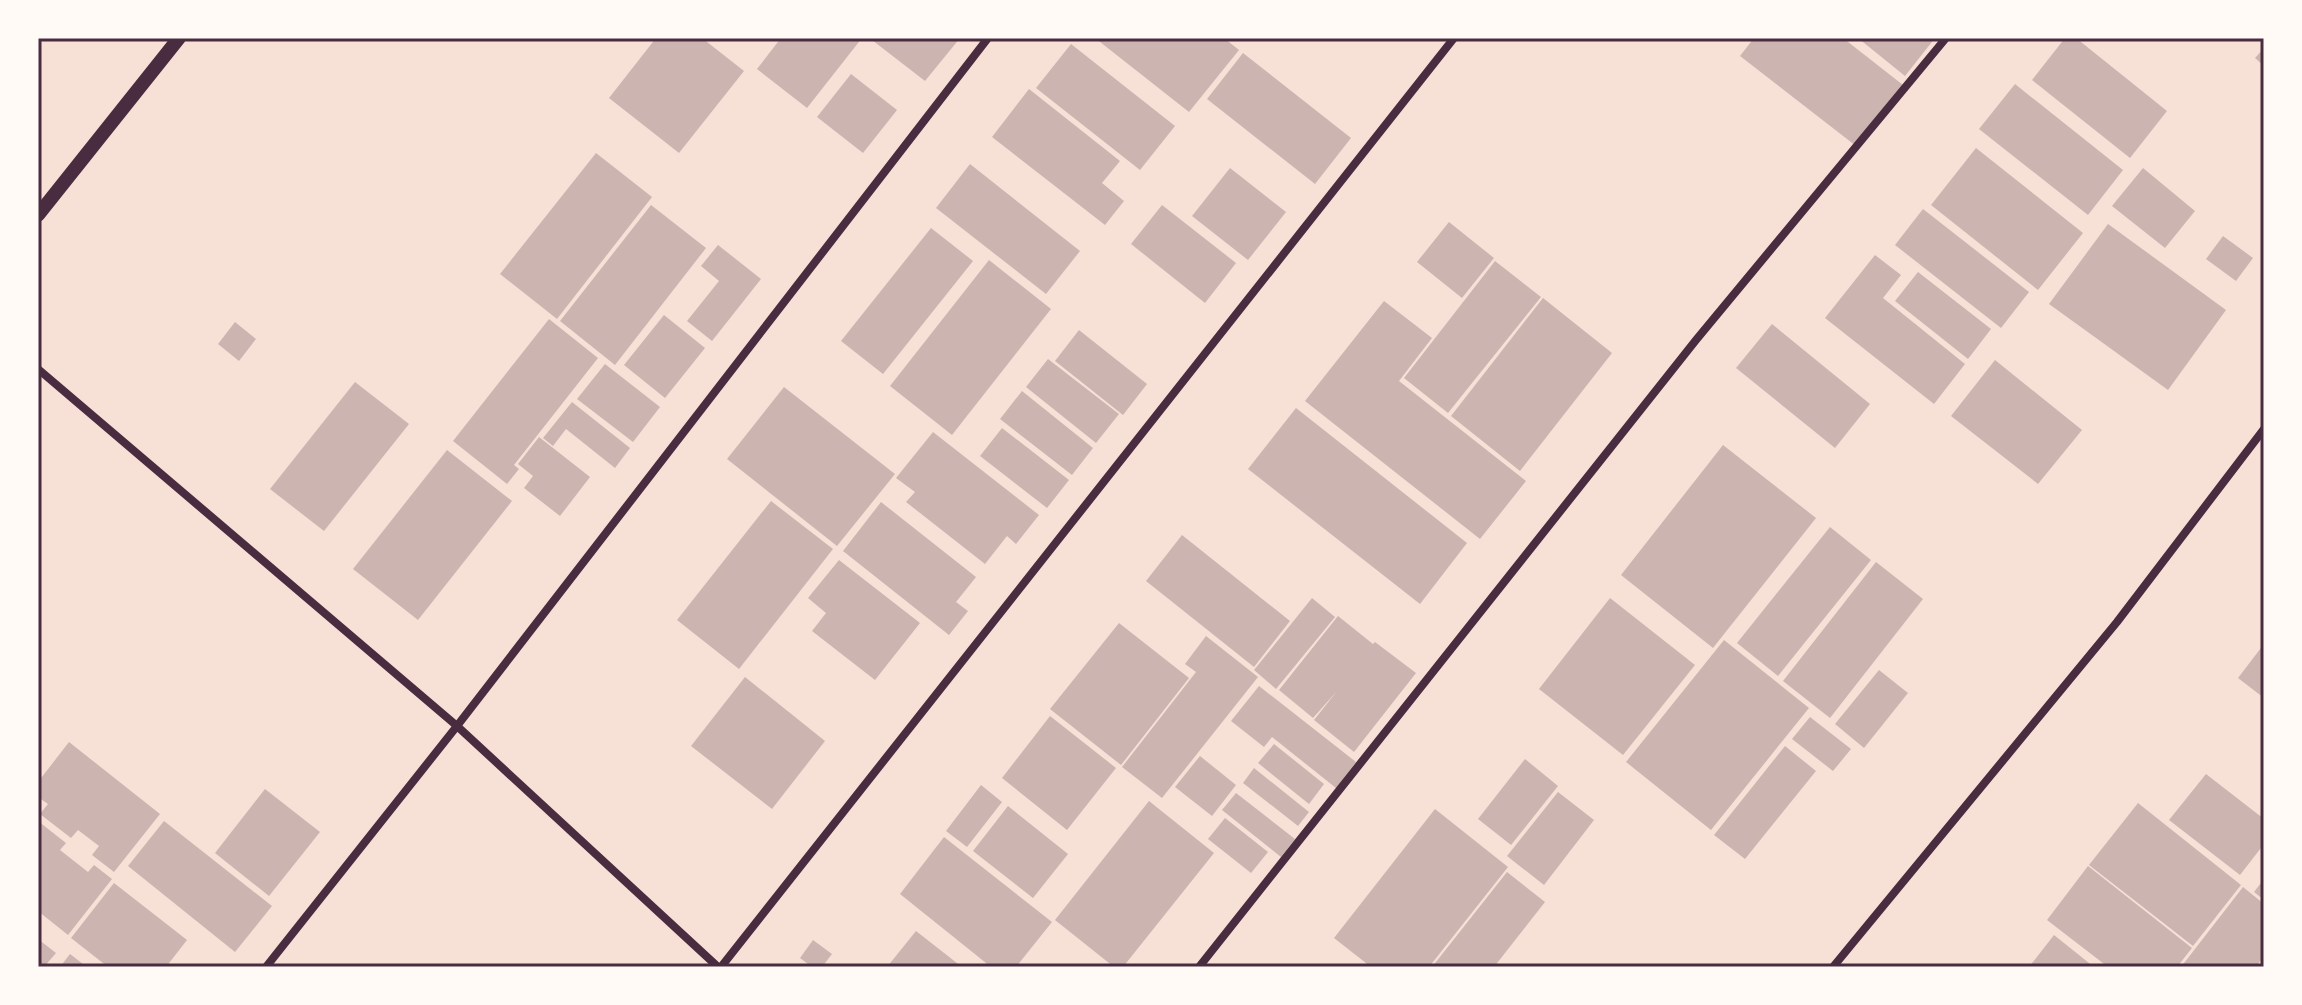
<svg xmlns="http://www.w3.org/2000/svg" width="2302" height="1005" viewBox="0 0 2302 1005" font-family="'Varela Round',sans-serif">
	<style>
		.building { fill: #ccb4b1 }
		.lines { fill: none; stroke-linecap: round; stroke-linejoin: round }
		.minor { stroke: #4a2c40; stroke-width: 8 }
		.tertiary { stroke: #4a2c40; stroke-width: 14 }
		.neatline { fill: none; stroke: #4a2c40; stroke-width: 3 }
	</style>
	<rect width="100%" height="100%" fill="#f7e1d7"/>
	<g class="building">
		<polygon points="656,38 702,38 744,71 679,153 609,98"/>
		<polygon points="781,38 862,38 807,108 757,69"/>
		<polygon points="874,38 960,38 925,81 872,40"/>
		<polygon points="1095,38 1224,38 1239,50 1189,112"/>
		<polygon points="1754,38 1843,38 1903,85 1856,146 1740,56"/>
		<polygon points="1858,38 1935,38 1905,76"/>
		<polygon points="2065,38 2076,38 2167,111 2130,158 2032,80"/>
		<polygon points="1071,44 1175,126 1140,170 1036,88"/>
		<polygon points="2264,48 2264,66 2255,58"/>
		<polygon points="1243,53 1351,138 1315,184 1207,99"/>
		<polygon points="851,74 897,110 863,153 817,117"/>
		<polygon points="2015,84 2123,170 2088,215 1979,129"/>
		<polygon points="1029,89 1120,161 1102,183 1124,201 1105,225 992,137"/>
		<polygon points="1976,148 2083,233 2038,290 1931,205"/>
		<polygon points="596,153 652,197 557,319 500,274"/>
		<polygon points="970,164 1080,251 1046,294 936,208"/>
		<polygon points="1230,168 1286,212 1248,260 1192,216"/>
		<polygon points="2143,168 2195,211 2165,248 2112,206"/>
		<polygon points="651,205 706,248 615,365 560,321"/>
		<polygon points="1162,205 1236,263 1205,303 1131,244"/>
		<polygon points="1923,209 2029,292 2001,328 1895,245"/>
		<polygon points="1449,222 1494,258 1462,298 1417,262"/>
		<polygon points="2108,224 2226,310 2168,390 2049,304"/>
		<polygon points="931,228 973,261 883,374 841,341"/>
		<polygon points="2223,236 2253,258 2236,281 2206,259"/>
		<polygon points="718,245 761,279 712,341 687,321 719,281 701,266"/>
		<polygon points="1875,255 1901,275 1883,298 1965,364 1934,404 1825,318"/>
		<polygon points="989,260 1051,309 952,435 890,386"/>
		<polygon points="1495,261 1541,297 1448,413 1404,378"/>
		<polygon points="1918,272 1991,329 1968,359 1895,301"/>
		<polygon points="1543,298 1612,353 1520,471 1451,416"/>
		<polygon points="1384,301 1432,338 1399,381 1526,481 1480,539 1305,401"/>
		<polygon points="664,315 705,348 665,398 624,365"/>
		<polygon points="549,319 598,358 514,465 519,469 507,484 453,441"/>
		<polygon points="235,322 256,339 239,361 218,344"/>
		<polygon points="1772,324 1870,404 1835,448 1736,368"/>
		<polygon points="1079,330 1147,384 1123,415 1055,361"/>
		<polygon points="1048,359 1119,414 1096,443 1026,387"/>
		<polygon points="1995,360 2082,430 2038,484 1951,416"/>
		<polygon points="605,364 660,407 633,442 577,399"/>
		<polygon points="355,382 409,424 324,531 270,489"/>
		<polygon points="784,387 895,474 837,546 727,459"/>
		<polygon points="1022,391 1093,448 1072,475 1000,419"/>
		<polygon points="572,402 630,448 615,468 566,429 553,446 543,438"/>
		<polygon points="1296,408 1467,543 1420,604 1248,469"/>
		<polygon points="1002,428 1069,480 1047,508 980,456"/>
		<polygon points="933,432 1039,515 1016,544 1007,536 985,564 906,502 915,492 896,478"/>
		<polygon points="539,437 590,477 560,516 524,488 533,476 518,464"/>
		<polygon points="1723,445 1816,518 1713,648 1621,575"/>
		<polygon points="447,450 512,501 418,620 353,569"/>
		<polygon points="771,501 833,549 739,669 677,620"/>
		<polygon points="881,502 976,577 956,602 968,611 949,635 843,551"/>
		<polygon points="1830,527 1871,560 1778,676 1737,643"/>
		<polygon points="1182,535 1290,621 1254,667 1146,581"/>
		<polygon points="839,560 920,623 875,680 812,631 826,613 808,598"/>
		<polygon points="1876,562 1923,599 1830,718 1783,681"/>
		<polygon points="1312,598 1335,617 1276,689 1254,670"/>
		<polygon points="1610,598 1695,665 1623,755 1539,689"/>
		<polygon points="1338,616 1373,644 1375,642 1416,673 1354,752 1314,720 1337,691 1313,718 1279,690"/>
		<polygon points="1119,623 1189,678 1121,765 1050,709"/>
		<polygon points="1206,636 1258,677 1162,798 1122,767 1196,672 1185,664"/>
		<polygon points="1724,640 1809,708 1711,830 1626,762"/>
		<polygon points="2264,644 2264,698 2238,678"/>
		<polygon points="1879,670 1908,693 1864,748 1835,724"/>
		<polygon points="745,677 825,741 772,809 691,746"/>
		<polygon points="1259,686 1356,762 1336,788 1272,737 1264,747 1231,721"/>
		<polygon points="1050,716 1116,768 1067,830 1002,778"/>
		<polygon points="1810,717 1851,749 1833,771 1792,739"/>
		<polygon points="69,742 160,814 114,872 92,855 99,846 78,830 71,838 40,814 48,804 38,797 38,782"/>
		<polygon points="1274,744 1324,784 1309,804 1258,763"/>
		<polygon points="1785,746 1816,771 1745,859 1714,835"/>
		<polygon points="1200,756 1236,785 1212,816 1175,787"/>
		<polygon points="1525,759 1558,786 1511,845 1478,819"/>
		<polygon points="1254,768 1309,812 1298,826 1243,783"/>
		<polygon points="2206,774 2264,819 2264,844 2240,875 2169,820"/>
		<polygon points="981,785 1002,802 967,847 946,831"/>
		<polygon points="265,789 320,832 269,896 215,853"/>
		<polygon points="1558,792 1594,820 1544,885 1507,856"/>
		<polygon points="1236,793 1295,839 1281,857 1222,810"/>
		<polygon points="1149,801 1214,853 1123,967 1114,967 1055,920"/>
		<polygon points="2138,803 2241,885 2193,946 2089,865"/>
		<polygon points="1008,806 1068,854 1033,898 973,851"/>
		<polygon points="1435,809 1508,867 1429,967 1371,967 1334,938"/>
		<polygon points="1225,818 1268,852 1251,873 1208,839"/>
		<polygon points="38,821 66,843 60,850 88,872 94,865 112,879 68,935 38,911"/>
		<polygon points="164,821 272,906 235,952 128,866"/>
		<polygon points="944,837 1052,922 1016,967 991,967 900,894"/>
		<polygon points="2088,866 2192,948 2177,967 2108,967 2047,920"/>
		<polygon points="1507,872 1545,902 1494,967 1432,967"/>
		<polygon points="2264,879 2264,900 2254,892"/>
		<polygon points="114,883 187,940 166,967 108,967 71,938"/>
		<polygon points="2243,887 2264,904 2264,956 2256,967 2181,967"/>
		<polygon points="916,931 962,967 887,967"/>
		<polygon points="2054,935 2094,967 2029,967"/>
		<polygon points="38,939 56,953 44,967 38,967"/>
		<polygon points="813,940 832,954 822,967 812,967 800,958"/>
		<polygon points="70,954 87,967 60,967"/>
	</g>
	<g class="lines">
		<g class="minor">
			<polyline points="38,369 457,726 718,967"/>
			<polyline points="266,967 457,726 988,38"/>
			<polyline points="721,967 1454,38"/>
			<polyline points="1199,967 1696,340 1946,38"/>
			<polyline points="1833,967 2117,622 2264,429"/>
		</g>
		<polyline class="tertiary" points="38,215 179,38"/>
	</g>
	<rect width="2302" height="1005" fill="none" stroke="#fffaf5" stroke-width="80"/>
	<rect x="40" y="40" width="2222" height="925" class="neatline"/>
</svg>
